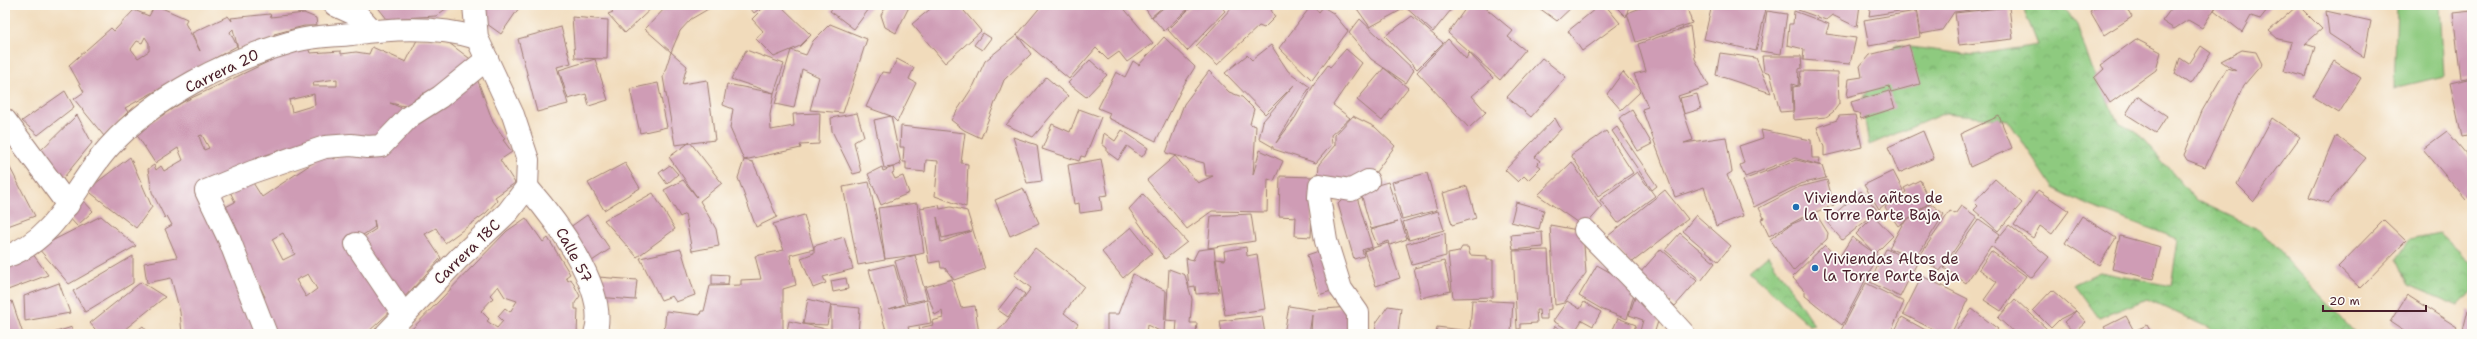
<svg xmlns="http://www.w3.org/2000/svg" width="2477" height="339" viewBox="0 0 2477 339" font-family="'Shantell Sans',sans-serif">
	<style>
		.grass { fill: #8eca7f; stroke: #6c7455 }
		.park { fill: url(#park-crowns); stroke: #6c7455 }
		.building { fill: #cf9cb5; fill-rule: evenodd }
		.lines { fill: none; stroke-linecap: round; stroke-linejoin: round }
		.minor-casing { stroke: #9e7d73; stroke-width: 24 }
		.minor { stroke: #fff; stroke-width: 22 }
		.poi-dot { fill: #1f6fb2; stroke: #fdfcf7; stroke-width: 1.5 }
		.labels { text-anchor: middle; stroke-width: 3.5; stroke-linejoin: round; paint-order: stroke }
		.street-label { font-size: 15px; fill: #4a1f2b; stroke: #fdfcf7 }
		.poi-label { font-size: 15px; fill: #4a1f2b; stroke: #fdfcf7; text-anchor: start }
	</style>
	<defs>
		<pattern id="park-crowns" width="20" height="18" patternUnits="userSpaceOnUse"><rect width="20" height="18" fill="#8eca7f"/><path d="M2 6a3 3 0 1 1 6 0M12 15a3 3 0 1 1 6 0" fill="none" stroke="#7cad6e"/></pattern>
	</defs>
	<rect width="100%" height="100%" fill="#fdfcf7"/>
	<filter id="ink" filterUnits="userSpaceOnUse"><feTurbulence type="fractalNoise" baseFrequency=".025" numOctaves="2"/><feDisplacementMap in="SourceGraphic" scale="8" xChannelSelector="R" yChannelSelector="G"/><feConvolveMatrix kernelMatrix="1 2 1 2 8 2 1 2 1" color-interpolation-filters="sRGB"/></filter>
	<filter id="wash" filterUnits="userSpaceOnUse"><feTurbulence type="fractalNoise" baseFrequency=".012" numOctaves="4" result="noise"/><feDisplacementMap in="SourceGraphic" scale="16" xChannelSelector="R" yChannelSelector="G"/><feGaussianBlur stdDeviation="0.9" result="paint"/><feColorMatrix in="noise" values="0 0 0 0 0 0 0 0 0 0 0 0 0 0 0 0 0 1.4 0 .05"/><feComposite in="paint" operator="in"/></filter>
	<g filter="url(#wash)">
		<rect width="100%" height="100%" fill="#f1dbbb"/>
		<polygon class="grass" points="2397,5 2440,5 2444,76 2394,88"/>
		<g class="park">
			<polygon points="2022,5 2061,5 2077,25 2091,66 2119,124 2136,131 2196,200 2260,230 2356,334 2214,334 2209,328 2147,299 2099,318 2074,284 2100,272 2171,286 2178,239 2085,204 2053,188 2008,120 1945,113 1869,145 1862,101 1895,45 1973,55 2038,45"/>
			<polygon points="2439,233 2472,263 2472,291 2458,306 2409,285 2397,259 2410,239"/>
			<polygon points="1768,255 1814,325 1809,325 1749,271"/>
		</g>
		<g id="blocks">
			<g class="building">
				<path d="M 155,5 L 187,19 L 185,23 L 200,51 L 192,33 L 228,16 L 232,21 L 231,18 L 270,14 L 271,17 L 304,13 L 316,18 L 317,26 L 304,26 L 274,34 L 275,39 L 238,49 L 233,29 L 230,32 L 237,46 L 125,108 L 128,112 L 104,136 L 74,99 L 84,92 L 69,65 L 111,28 L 114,31 L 134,10 L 149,16 ZM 145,37 L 149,43 L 149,51 L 138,58 L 131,49 L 137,41 L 142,43 Z"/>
				<polygon points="376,5 451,5 436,16 387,19"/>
				<polygon points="479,5 521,5 501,34 480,19"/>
				<polygon points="606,5 655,5 625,33 608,14 613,12"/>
				<polygon points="668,5 715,5 691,19 680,31 671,52 645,29"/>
				<polygon points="748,5 764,5 754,13"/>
				<polygon points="766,5 780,5 811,35 800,46 791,50 806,55 813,41 830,24 867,39 843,113 810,110 819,77 802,69 794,108 775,104 791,50 774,57 756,39 763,31 752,19"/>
				<polygon points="835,5 872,5 854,29 830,11"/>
				<polygon points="887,5 910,5 896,33 885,27 881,15"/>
				<polygon points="935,5 959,5 981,31 945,63 912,24"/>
				<polygon points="1042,5 1121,5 1153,43 1127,62 1119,52 1108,60 1096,48 1069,79 1017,35 1031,54 1004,80 981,138 964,130 951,120 974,85 985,61 1017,35"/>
				<polygon points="1143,5 1165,5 1151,17"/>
				<polygon points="1167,5 1192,5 1164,31 1152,17"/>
				<polygon points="1193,5 1220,5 1225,11 1187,51 1168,30"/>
				<polygon points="1234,5 1278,5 1271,10 1275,17 1264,28 1259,26 1217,65 1196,46"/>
				<polygon points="1401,5 1403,9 1370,27 1355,6"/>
				<polygon points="1403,5 1455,5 1433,32"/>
				<polygon points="1468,5 1482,5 1513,31 1508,37 1525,50 1500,80 1448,33"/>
				<polygon points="1535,5 1579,5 1577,8 1574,5 1557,21"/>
				<polygon points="1600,5 1605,5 1620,23 1582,51 1568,31"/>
				<polygon points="1614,5 1639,5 1628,9 1627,13 1649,5 1686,5 1692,23 1636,42 1627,13 1626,17"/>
				<polygon points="1712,5 1750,5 1766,9 1756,51 1704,39"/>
				<polygon points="1800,5 1860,5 1857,27 1832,15 1826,20 1798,10"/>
				<polygon points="1871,5 2005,5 2005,6 1954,12 1942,30 1921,34 1917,8 1869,16"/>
				<polygon points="2100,5 2125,5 2132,17 2104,35 2090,11"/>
				<polygon points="2174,5 2217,5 2202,28 2188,20 2174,29 2162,21"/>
				<polygon points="2218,5 2271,5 2260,19 2251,16 2242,32 2214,10"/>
				<polygon points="2298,5 2322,29 2305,44 2315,47 2306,77 2284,71 2292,42 2278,39 2269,31"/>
				<polygon points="1311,6 1319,12 1323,7 1333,13 1348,31 1312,80 1279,48"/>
				<polygon points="2009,7 2013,39 1959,45 1955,13"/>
				<polygon points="1767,11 1787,14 1781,54 1760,51"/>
				<polygon points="1794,11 1829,24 1826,34 1856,38 1850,64 1803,60 1804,49 1787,45 1789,24 1793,24"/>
				<polygon points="1916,11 1920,37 1869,46 1864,20"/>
				<polygon points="2326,11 2371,21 2364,57 2329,34"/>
				<polygon points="2472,11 2472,77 2461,79 2453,13"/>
				<polygon points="1412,16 1443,43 1417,69 1385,36"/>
				<polygon points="572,17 608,20 607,59 575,58"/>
				<polygon points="1360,19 1414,70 1406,83 1371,59 1349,33"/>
				<polygon points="1690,26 1695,59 1709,86 1678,96 1693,140 1684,143 1726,137 1732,172 1727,175 1743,216 1716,226 1704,187 1675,197 1642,109 1648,107 1634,74 1646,71 1638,44"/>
				<polygon points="561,27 571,63 557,67 568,104 537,112 518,39"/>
				<polygon points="983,33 991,38 982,50 974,45"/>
				<polygon points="1164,37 1195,67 1183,86 1156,141 1108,118 1110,113 1098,108 1116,72 1125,77 1133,61 1139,65"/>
				<path d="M 430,39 L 449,43 L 473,61 L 439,97 L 423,93 L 419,109 L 390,103 L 409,111 L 381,144 L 215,185 L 261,334 L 182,334 L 180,312 L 171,278 L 147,283 L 144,263 L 177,257 L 165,229 L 172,225 L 167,216 L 165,218 L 152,192 L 148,169 L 154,165 L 156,170 L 161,166 L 164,171 L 183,160 L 178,148 L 155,163 L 135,132 L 183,102 L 272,60 L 271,54 L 307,45 L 310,53 L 341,51 L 341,54 L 356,52 L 369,54 L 372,47 L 406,62 L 417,40 ZM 337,79 L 337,86 L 313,86 L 314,82 ZM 314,94 L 315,105 L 292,112 L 289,100 ZM 202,135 L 209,148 L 204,150 L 199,136 Z"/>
				<polygon points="1448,39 1466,59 1469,53 1493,78 1472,96 1486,112 1469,128 1417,72"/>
				<polygon points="2136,39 2161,52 2156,70 2110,103 2094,78 2104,69 2101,65"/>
				<polygon points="1271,45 1288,71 1310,87 1276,143 1295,118 1316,81 1328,65 1330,67 1346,49 1362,63 1333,105 1350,118 1331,135 1332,144 1316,163 1273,149 1273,147 1259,139 1263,121 1294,85 1265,114 1225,73 1247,55 1252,60"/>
				<polygon points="1909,45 1920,84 1891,92 1889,86 1847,97 1849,79 1862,77 1860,66 1869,55"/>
				<polygon points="2201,46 2211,53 2190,84 2175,74 2180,58 2189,64"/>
				<polygon points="746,50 784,64 774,93 731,79"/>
				<polygon points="2242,50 2256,52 2262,64 2244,85 2205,167 2187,160 2184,155 2202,111 2227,68 2236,71 2221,61"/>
				<polygon points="671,52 687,66 682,84 707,80 715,140 675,145 663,77"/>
				<polygon points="1720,53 1756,58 1771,93 1716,75"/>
				<polygon points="1762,56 1801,56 1802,68 1799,69 1798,86 1792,84 1793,111 1780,112 1770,73 1764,71"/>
				<polygon points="1542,58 1566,77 1531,117 1507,97"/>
				<polygon points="595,59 608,100 589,106 586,94 568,99 559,70"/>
				<polygon points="897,59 914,68 909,79 916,83 897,122 891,116 901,164 893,167 894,172 892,173 895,179 903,176 909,193 881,205 868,174 882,167 883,171 893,167 884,168 874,120 891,116 866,107 882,72 890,73"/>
				<polygon points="1090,60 1107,75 1086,97 1068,83"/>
				<polygon points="2334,61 2361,78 2339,113 2313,97"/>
				<polygon points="1384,68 1408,88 1382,121 1357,100"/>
				<polygon points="1209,71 1229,92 1242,97 1254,109 1250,124 1256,126 1253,175 1260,150 1283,161 1274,181 1268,179 1267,212 1212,211 1187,229 1147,180 1175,156 1198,183 1213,176 1206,176 1204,163 1166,153 1184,104"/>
				<polygon points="1801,71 1838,72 1839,104 1833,112 1826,117 1794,120 1793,87 1799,86"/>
				<polygon points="1623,72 1640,92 1621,110 1607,94"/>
				<path d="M 475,73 L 493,122 L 505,139 L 503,140 L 512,152 L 500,160 L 515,183 L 495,197 L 497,201 L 486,213 L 445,243 L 436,228 L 425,234 L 441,258 L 399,303 L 359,240 L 376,229 L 374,220 L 375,227 L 351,243 L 393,309 L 366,334 L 276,334 L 259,300 L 265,297 L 244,253 L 218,211 L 235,202 L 226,183 L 248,175 L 262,197 L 329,152 L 334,159 L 355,146 L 364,148 ZM 283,233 L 295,254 L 283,260 L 272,239 ZM 308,274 L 317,289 L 306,297 L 296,280 Z"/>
				<polygon points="1046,77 1068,96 1033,137 1006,125"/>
				<polygon points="2472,78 2472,135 2462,137 2450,83"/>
				<polygon points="658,83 667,127 640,133 630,89"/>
				<polygon points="727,84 774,93 770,115 771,130 794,126 793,114 820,113 819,144 800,145 801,148 744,160 730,128 733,109 723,105"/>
				<polygon points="65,91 74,107 38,135 22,121"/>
				<polygon points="1889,91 1895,108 1861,119 1859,113 1854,112 1851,102"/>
				<polygon points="1697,94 1701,109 1684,114 1680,98"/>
				<polygon points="2137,96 2167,116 2156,133 2126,114"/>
				<polygon points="1079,109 1101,117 1085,157 1081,156 1079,161 1042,149 1052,124 1070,132"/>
				<polygon points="1632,110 1652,144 1638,151 1619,118"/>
				<polygon points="857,113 864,136 854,142 861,172 853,174 832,131 831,118"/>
				<polygon points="77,115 92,143 60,182 38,153"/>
				<polygon points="1855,115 1862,147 1824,156 1824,147 1817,127 1837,120 1839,116"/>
				<polygon points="1353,116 1375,127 1395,146 1375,173 1366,172 1353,185 1318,177 1319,164 1335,145 1335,135"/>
				<polygon points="1999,116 2012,148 1970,167 1960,134"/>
				<polygon points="1555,118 1561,129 1535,157 1540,161 1537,164 1541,167 1528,180 1524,176 1518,182 1505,170"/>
				<polygon points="2272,118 2300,137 2254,201 2237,184"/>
				<polygon points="901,126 965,133 961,163 968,164 966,207 935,196 938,161 926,160 925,172 906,170 906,162 903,162 904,147 900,147"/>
				<polygon points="1617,127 1657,186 1652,190 1612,131"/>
				<polygon points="1122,130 1148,148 1142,157 1127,146 1118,160 1107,152 1107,148 1102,144 1104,133 1115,141"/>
				<polygon points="1761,130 1811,140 1812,158 1820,158 1819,165 1795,158 1745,177 1740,165 1744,163 1739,146 1763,138"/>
				<polygon points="1606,131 1633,173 1598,196 1571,155"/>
				<polygon points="1923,131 1934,158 1899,173 1888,147"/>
				<polygon points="2447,131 2472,161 2472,194 2466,200 2423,149"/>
				<polygon points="2336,135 2366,158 2328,203 2309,197"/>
				<polygon points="1013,137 1037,145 1042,181 1027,183"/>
				<polygon points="690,142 722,183 700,201 716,229 719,246 692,251 685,214 680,217 664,190 683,180 697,197 669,157"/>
				<polygon points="130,157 152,207 136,228 87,190"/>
				<polygon points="5,158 35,216 5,227"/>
				<polygon points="1101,159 1108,195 1100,196 1102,210 1080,213 1079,203 1074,204 1068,165"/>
				<polygon points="744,160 753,162 777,217 756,227 738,178"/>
				<polygon points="1796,160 1822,166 1826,178 1800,184 1754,207 1743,180"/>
				<polygon points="1572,162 1602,207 1584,227 1538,195"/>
				<polygon points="625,163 640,188 604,210 588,183"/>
				<polygon points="670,165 678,174 667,184 659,173"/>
				<polygon points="1893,171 1903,190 1879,209 1864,185"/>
				<polygon points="1637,172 1655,196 1618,223 1600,200"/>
				<polygon points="1427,173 1437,210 1402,219 1392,182"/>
				<polygon points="1280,176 1313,177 1311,237 1295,236 1296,217 1279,216"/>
				<polygon points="1995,179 2022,203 1998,231 1974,210 1978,206 1974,202"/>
				<polygon points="1827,180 1834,205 1803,217 1769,236 1761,219 1764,218 1759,208 1799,187"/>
				<polygon points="1920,180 1930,202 1898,226 1885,207 1906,192 1904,188"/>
				<polygon points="869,182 885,260 858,265 843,187"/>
				<polygon points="1388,182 1407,239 1390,245 1389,241 1377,245 1371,230 1398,222 1371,229 1360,190"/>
				<polygon points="1467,186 1476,218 1452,225 1443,193"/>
				<polygon points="1023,188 1039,223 1010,236 995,200"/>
				<polygon points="1665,190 1688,219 1630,264 1608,236"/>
				<polygon points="2038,190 2069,211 2052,234 2040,226 2033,238 2014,225"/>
				<polygon points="1861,191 1878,211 1842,240 1826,221"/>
				<polygon points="653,193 675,229 637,257 604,220"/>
				<polygon points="1143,194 1187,242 1165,259 1129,209"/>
				<polygon points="1356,194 1372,247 1362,250 1364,256 1354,259 1338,204 1345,197"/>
				<polygon points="82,199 93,211 77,226 66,214"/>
				<polygon points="1516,202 1544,210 1539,229 1511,222"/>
				<polygon points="917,203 924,253 915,255 927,299 907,303 895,261 915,255 885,259 878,208"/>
				<polygon points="1930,203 1944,214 1915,260 1889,248 1903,223"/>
				<path d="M 939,205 L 940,209 L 951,207 L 967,211 L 985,269 L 954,280 L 945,268 L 941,268 L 940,261 L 929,263 L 920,208 ZM 937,217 L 942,238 L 972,231 L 941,242 Z"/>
				<polygon points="1961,206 1977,217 1940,271 1919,257 1950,211 1955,214"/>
				<polygon points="1438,211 1444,230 1409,240 1403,222"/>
				<polygon points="1251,214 1255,241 1208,248 1211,216"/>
				<polygon points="1816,214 1828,233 1827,239 1793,271 1770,239 1792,224"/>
				<polygon points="587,215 610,249 589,263 566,230"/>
				<polygon points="804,215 814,249 790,255 796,285 783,289 783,334 664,334 666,311 700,315 701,311 704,311 710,286 741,285 741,280 761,279 755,256 784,250 773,224"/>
				<polygon points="1696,215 1731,246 1718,261 1683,231"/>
				<polygon points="101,216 136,246 69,284 38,248"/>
				<polygon points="1874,216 1893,236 1875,254 1856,234"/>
				<polygon points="2082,216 2116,238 2099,265 2065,243"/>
				<path d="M 526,218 L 543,242 L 548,238 L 570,274 L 566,277 L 568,281 L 571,279 L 580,296 L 575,303 L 575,309 L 578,309 L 577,334 L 407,334 L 507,231 ZM 498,286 L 505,297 L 517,301 L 510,312 L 505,308 L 498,316 L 503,321 L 497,328 L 487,321 L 489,319 L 481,311 L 493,298 L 490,295 Z"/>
				<polygon points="1979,219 2000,234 1994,243 2009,225 2049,257 2032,278 1991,246 1966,283 1944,268"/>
				<polygon points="2384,220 2406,241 2360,288 2338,267"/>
				<polygon points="1550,225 1583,231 1586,273 1564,303 1555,305"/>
				<polygon points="1131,227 1152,253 1123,278 1102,252"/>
				<polygon points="1542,232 1543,247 1513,250 1511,235"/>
				<polygon points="1445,233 1446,256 1412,265 1406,244"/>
				<polygon points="1680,233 1715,263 1701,281 1665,250"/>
				<polygon points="2120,236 2161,247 2153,279 2112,269"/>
				<polygon points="844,237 853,269 823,277 826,283 813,288 801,258 814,253 814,246"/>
				<polygon points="1852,237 1878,256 1842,325 1805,296 1805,291 1792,277 1825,245 1838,259"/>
				<polygon points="1388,243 1400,278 1376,286 1364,251"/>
				<polygon points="1246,247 1247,256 1257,254 1265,309 1225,315 1216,259 1225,260 1224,251"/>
				<polygon points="1462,247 1468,247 1470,255 1487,256 1487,260 1493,260 1493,297 1453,298 1448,254 1459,252"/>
				<polygon points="1035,248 1084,286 1064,313 1078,324 1071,334 994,334 1003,326 1031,288 1014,275"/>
				<polygon points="1214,248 1219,292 1196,294 1195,286 1189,287 1186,258 1193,260 1198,250"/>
				<polygon points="681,249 695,295 676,302 672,296 661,300 640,258"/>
				<polygon points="1325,249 1337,289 1319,295 1307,255"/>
				<polygon points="1661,249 1697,281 1675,306 1639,274"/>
				<polygon points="1886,249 1917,263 1900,297 1870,282"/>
				<polygon points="30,250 48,275 5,291 5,258"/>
				<polygon points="1548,250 1551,309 1547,310 1547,319 1540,319 1539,310 1536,310 1537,323 1520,324 1520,329 1517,329 1513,251"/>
				<polygon points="1991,251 2026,276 2001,311 1984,300 1997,282 1979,269"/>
				<polygon points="133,256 133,283 85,312 73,291"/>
				<polygon points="1444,261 1451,291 1421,298 1414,268"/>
				<polygon points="894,264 905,304 889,309 927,300 931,323 908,327 910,334 887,334 869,270"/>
				<polygon points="1597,265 1636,287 1627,319 1603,310 1579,296"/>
				<polygon points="1169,269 1185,275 1192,299 1190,323 1197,323 1196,334 1176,334 1177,321 1166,320"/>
				<polygon points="712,274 729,275 728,284 712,284"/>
				<polygon points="1133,274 1166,291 1164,333 1147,325 1146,334 1107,334 1107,314 1118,314"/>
				<polygon points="1922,276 1968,299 1951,334 1942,334 1903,314"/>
				<polygon points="598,277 637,280 635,300 597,297"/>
				<polygon points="846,278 848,289 833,292 831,281"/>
				<polygon points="952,279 961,308 975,306 979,334 921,334 919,328 933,325 932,321 943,318 942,311 935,315 925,287"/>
				<polygon points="141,282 165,297 119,334 99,334 90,323"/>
				<polygon points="59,283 70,313 25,321 24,296"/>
				<polygon points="1866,283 1904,302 1890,334 1839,334"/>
				<polygon points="1016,287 1025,294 1008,317 998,310"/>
				<polygon points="1638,289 1661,312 1654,334 1640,331 1643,320 1629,315"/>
				<polygon points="2052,290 2076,311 2086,322 2074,333 2064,322 2076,311 2060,319 2051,328 2033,310"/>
				<polygon points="2407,295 2457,327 2453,334 2408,334 2390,322"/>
				<polygon points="808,299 831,305 827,325 803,324"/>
				<polygon points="2015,299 2047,329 2042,334 2016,334 1998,318"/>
				<polygon points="1472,300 1513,302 1511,333 1470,331"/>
				<polygon points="12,301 23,334 5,334 5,304"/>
				<polygon points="1567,301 1580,309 1584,302 1601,312 1593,326 1582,320 1574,333 1553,321"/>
				<polygon points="831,305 860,308 858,334 838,334 838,331 831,330 834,334 798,334 787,331 789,321 831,330"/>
				<polygon points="1289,306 1313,310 1349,307 1353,334 1311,334 1312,315 1309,334 1284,334"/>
				<polygon points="1388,306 1401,308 1398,334 1375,334 1376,323"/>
				<polygon points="1972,309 1998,329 1994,334 1954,334"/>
				<polygon points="2468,310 2472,312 2472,334 2462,334"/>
				<polygon points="1262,316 1265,334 1222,334 1220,321"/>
				<polygon points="2126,316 2134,331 2147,325 2152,334 2108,334 2104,327"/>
				<polygon points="1902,317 1929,332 1928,334 1893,334"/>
				<polygon points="1618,318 1636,325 1633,331 1637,334 1611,334"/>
				<polygon points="143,326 149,334 132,334"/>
				<polygon points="1555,326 1569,334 1550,334"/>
				<polygon points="72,327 72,334 50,334"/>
				<polygon points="1437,327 1470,331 1469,334 1436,334"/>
			</g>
		</g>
	</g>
	<g filter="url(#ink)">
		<use href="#blocks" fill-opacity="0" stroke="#9e7d73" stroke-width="1"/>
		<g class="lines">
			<defs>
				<g id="minor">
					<polyline points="335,5 359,16 373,31"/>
					<polyline points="474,5 477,38"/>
					<polyline points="5,120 68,205"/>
					<path d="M 527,187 C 554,218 610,290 595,334"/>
					<polyline points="1585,230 1643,289 1684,334"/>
					<polyline points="356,244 404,315"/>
					<path d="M 5,257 C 58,239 74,186 109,147 C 156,95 227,60 295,41 C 313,36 333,36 352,34 C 393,28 438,26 477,38 L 513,115 L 528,160 L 527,187 L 508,212 L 459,258 L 386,334"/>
					<polyline points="266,334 229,239 206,191 252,172 325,147 351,145 368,147 381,146 410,116 440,97 487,59"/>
					<polyline points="1358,334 1358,313 1341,289 1326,241 1319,197 1320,185 1351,190 1368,181"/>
				</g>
			</defs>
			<use href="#minor" class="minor-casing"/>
			<use href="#minor" class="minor"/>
		</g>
	</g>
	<g class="poi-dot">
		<circle cx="1796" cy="207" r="4"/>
		<circle cx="1815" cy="268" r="4"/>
	</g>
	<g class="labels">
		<g class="street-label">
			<text transform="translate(222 71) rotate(-26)" y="5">Carrera 20</text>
			<text transform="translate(467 252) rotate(-44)" y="5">Carrera 18C</text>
			<text transform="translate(574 255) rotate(62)" y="5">Calle 57</text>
		</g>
		<g class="poi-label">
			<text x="1804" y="203">Viviendas añtos de<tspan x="1804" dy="17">la Torre Parte Baja</tspan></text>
			<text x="1823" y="264">Viviendas Altos de<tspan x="1823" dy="17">la Torre Parte Baja</tspan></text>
		</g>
	</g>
	<rect width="2477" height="339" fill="none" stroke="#fdfcf7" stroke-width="20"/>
	<path d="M2323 305v6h103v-6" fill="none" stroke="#4a1f2b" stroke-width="2"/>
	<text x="2329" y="305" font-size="12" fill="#4a1f2b" stroke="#fdfcf7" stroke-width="3" paint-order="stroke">20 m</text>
</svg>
